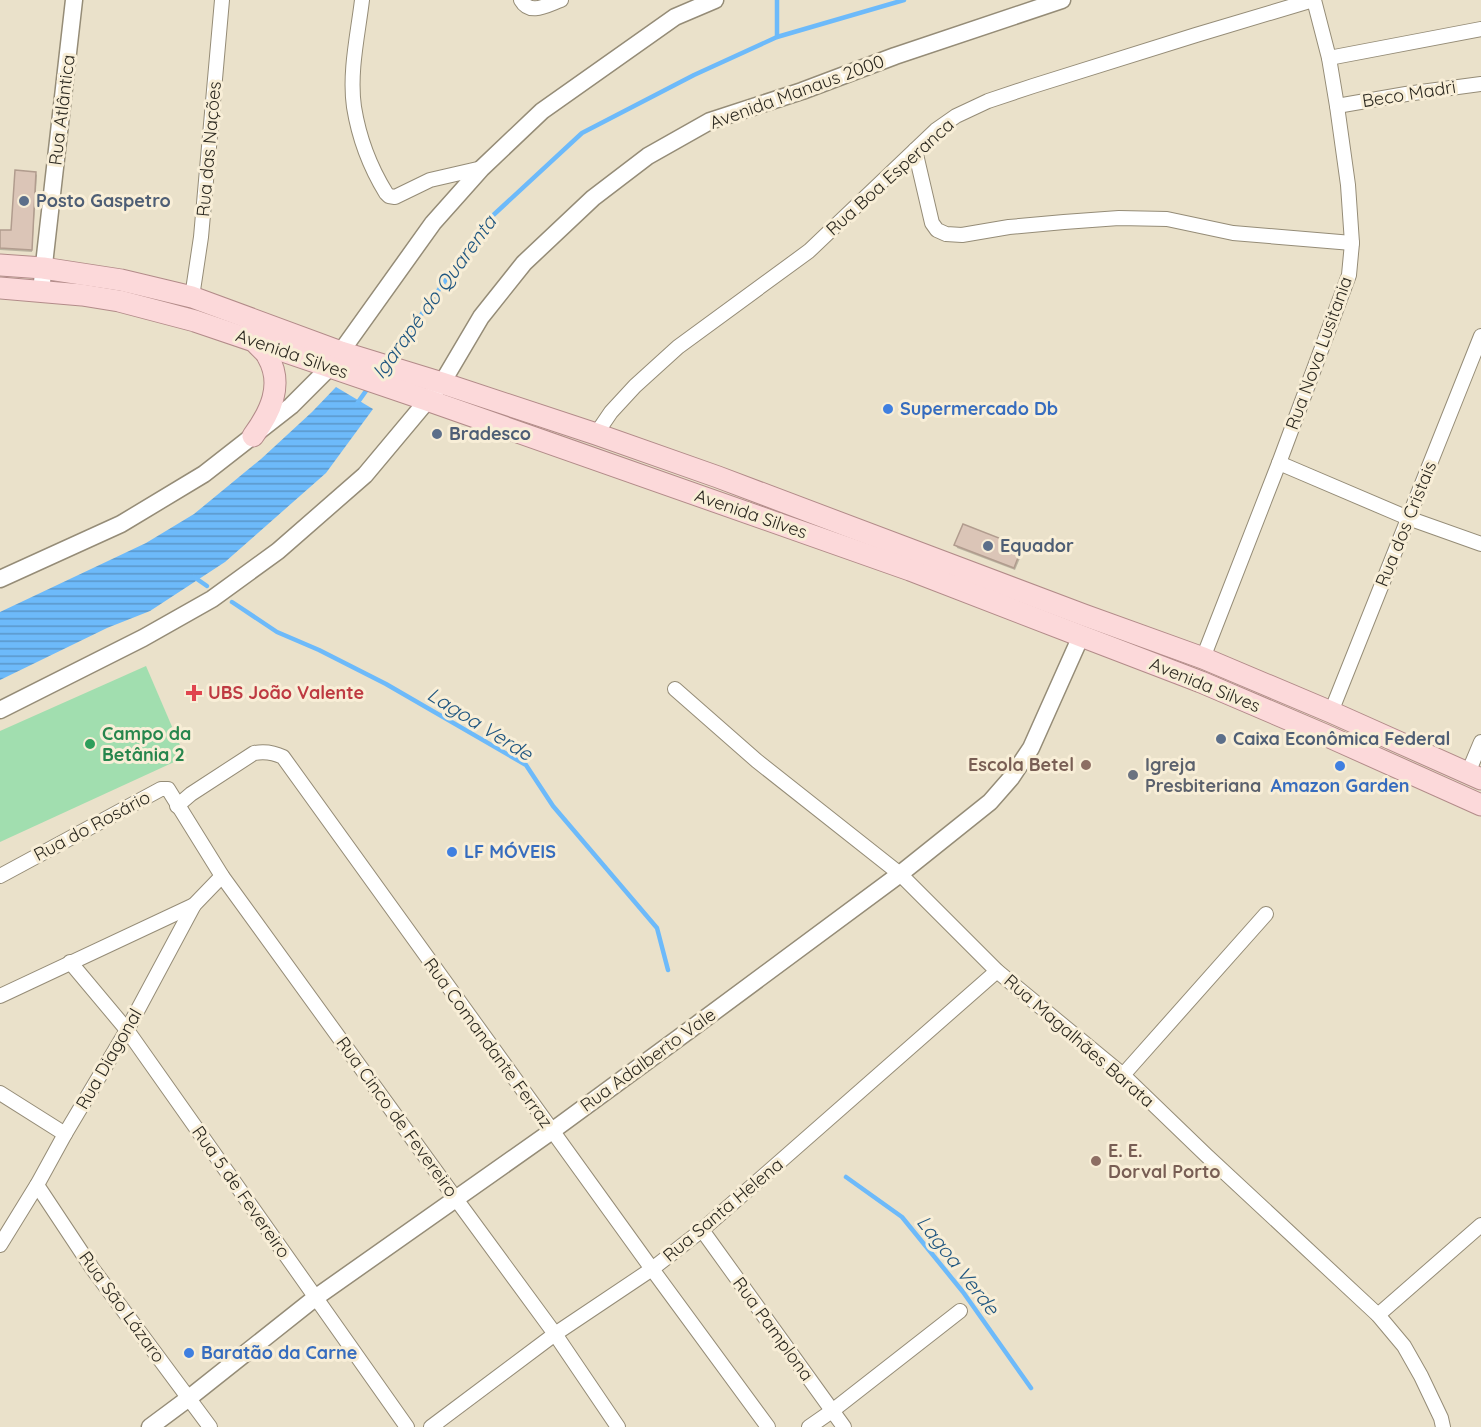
<svg xmlns="http://www.w3.org/2000/svg" width="1481" height="1427" viewBox="0 0 1481 1427" font-family="Quicksand,sans-serif">
	<style>
		.pitch { fill: #a1deaf }
		.water { fill: url(#water-rules) }
		.shadow { fill: #0003 }
		.lines { fill: none; stroke-linecap: round; stroke-linejoin: round }
		.stream { stroke: #6dbafa; stroke-width: 4.5 }
		.building { fill: #dbc5b7; stroke: #b19c8e; stroke-width: 1.5 }
		.minor-casing { stroke: #958c77; stroke-width: 16 }
		.tertiary-casing { stroke: #958c77; stroke-width: 19 }
		.primary-casing { stroke: #b28b89; stroke-width: 23 }
		.minor { stroke: #fff; stroke-width: 14 }
		.tertiary { stroke: #fff; stroke-width: 16 }
		.primary { stroke: #fcd9da; stroke-width: 21 }
		.service-dot { fill: #5c6f8a; stroke: #f8eed7; stroke-width: 2 }
		.shop-dot { fill: #3f7fe0; stroke: #f8eed7; stroke-width: 2 }
		.health-dot { fill: #e0444e; stroke: #f8eed7; stroke-width: 2 }
		.leisure-dot { fill: #2e9e5b; stroke: #f8eed7; stroke-width: 2 }
		.education-dot { fill: #8d6e63; stroke: #f8eed7; stroke-width: 2 }
		.worship-dot { fill: #6b7280; stroke: #f8eed7; stroke-width: 2 }
		.labels { text-anchor: middle; stroke-width: 6; stroke-linejoin: round; paint-order: stroke }
		.street-label { font-size: 18px; fill: #2b281f; stroke: #f8eed7 }
		.service-label { font-size: 18px; font-weight: bold; fill: #4e5e75; stroke: #f8eed7; text-anchor: start }
		.shop-label { font-size: 18px; font-weight: bold; fill: #366cbe; stroke: #f8eed7; text-anchor: start }
		.health-label { font-size: 18px; font-weight: bold; fill: #be3a42; stroke: #f8eed7; text-anchor: start }
		.leisure-label { font-size: 18px; font-weight: bold; fill: #27864d; stroke: #f8eed7; text-anchor: start }
		.education-label { font-size: 18px; font-weight: bold; fill: #785e54; stroke: #f8eed7; text-anchor: end }
		.worship-label { font-size: 18px; font-weight: bold; fill: #5b616d; stroke: #f8eed7; text-anchor: start }
		.water-label { font-size: 20px; font-style: italic; fill: #1f5680; stroke: #f8eed7 }
	</style>
	<defs>
		<pattern id="water-rules" width="6" height="5" patternUnits="userSpaceOnUse" patternTransform="scale(1.5)"><rect width="6" height="5" fill="#6dbafa"/><path d="M0 2.5h6" fill="none" stroke="#5a97ca"/></pattern>
	</defs>
	<rect width="100%" height="100%" fill="#eae1ca"/>
	<polygon class="pitch" points="146,666 185,757 0,842 0,731"/>
	<polygon class="water" points="336,387 373,409 326,473 225,562 150,611 107,628 0,680 0,612 146,543 194,514 261,459 312,412"/>
	<g class="shadow">
		<polygon points="35,173 37,175 32,252 0,250 0,231 13,232"/>
		<polygon points="956,545 1021,548 1023,551 1015,570 957,548"/>
	</g>
	<g class="lines">
		<g class="stream">
			<polyline points="777,37 777,0"/>
			<polyline points="390,359 488,220 582,133 694,75 777,37 904,0"/>
			<polyline points="356,405 368,388"/>
			<polyline points="194,577 207,586"/>
			<polyline points="232,602 277,632 319,650 386,684 526,765 553,806 657,928 668,970"/>
			<polyline points="846,1177 902,1217 963,1292 1031,1388"/>
		</g>
	</g>
	<g class="building">
		<polygon points="15,170 36,172 32,250 0,248 0,230 11,230"/>
		<polygon points="963,524 1022,547 1014,568 954,545"/>
	</g>
	<g class="lines">
		<defs>
			<g id="minor">
				<path d="M 362,0 C 358,34 349,72 354,107 C 359,138 370,167 386,193 L 389,196 L 395,197 L 430,180 L 482,168"/>
				<path d="M 521,0 C 530,16 547,5 561,0"/>
				<polyline points="1329,58 1481,29"/>
				<polyline points="1337,106 1406,94 1481,84"/>
				<polyline points="915,150 932,223 937,230 946,234 962,235 1009,227 1064,222 1119,218 1167,219 1233,233 1352,243"/>
				<polyline points="192,297 201,237 222,0"/>
				<polyline points="596,434 611,412 635,386 678,347 809,251 915,150 936,130 956,116 988,101 1033,86 1196,35 1313,0"/>
				<polyline points="1279,463 1408,518 1481,544"/>
				<polyline points="1203,658 1279,463 1349,275 1352,243 1348,185 1337,106 1329,58 1314,0"/>
				<polyline points="675,689 757,761 900,874 997,971 1123,1075 1206,1155 1378,1315 1404,1346 1421,1376 1441,1418 1443,1427"/>
				<polyline points="1331,712 1481,336"/>
				<polyline points="1468,773 1481,742"/>
				<path d="M 177,806 L 191,794 L 254,753 C 265,751 273,752 283,757 L 652,1269 L 768,1427"/>
				<polyline points="0,876 161,789 168,789 222,876 456,1199 555,1334 618,1427"/>
				<polyline points="70,962 127,1030 407,1427"/>
				<polyline points="0,996 194,905"/>
				<polyline points="1123,1075 1266,914"/>
				<polyline points="0,1093 65,1134"/>
				<polyline points="37,1185 92,1268 210,1427"/>
				<polyline points="702,1230 844,1427"/>
				<polyline points="0,1245 37,1185 65,1134 127,1030 194,905 222,876"/>
				<polyline points="1378,1315 1481,1225"/>
				<polyline points="431,1427 555,1334 652,1269 702,1230 997,971"/>
				<polyline points="809,1427 832,1411 960,1311"/>
			</g>
			<g id="tertiary">
				<polyline points="41,291 74,0"/>
				<polyline points="0,579 121,524 204,474 291,406 330,367 433,223 482,168 542,111 675,17 715,0"/>
				<polyline points="0,710 143,638 212,599 278,551 365,475 442,383 481,317 524,263 593,198 648,156 710,121 802,91 895,56 1062,0"/>
				<polyline points="150,1427 189,1398 315,1298 552,1131 699,1023 900,874 990,802 1011,778 1031,748 1081,636"/>
			</g>
			<g id="primary">
				<polyline points="0,265 43,268 121,280 192,297 341,352 442,383 596,434 718,477 1084,615 1203,658 1331,712 1481,779"/>
				<polyline points="0,288 82,295 119,301 195,321 427,400 910,570 1081,636 1201,682 1325,735 1481,805"/>
				<path d="M 253,436 C 270,413 284,385 268,357 C 266,352 260,348 256,343"/>
			</g>
		</defs>
		<use href="#minor" class="minor-casing"/>
		<use href="#tertiary" class="tertiary-casing"/>
		<use href="#primary" class="primary-casing"/>
		<use href="#minor" class="minor"/>
		<use href="#tertiary" class="tertiary"/>
		<use href="#primary" class="primary"/>
	</g>
	<g class="service-dot">
		<circle cx="24" cy="201" r="6"/>
		<circle cx="437" cy="434" r="6"/>
		<circle cx="988" cy="546" r="6"/>
		<circle cx="1221" cy="739" r="6"/>
	</g>
	<g class="shop-dot">
		<circle cx="888" cy="409" r="6"/>
		<circle cx="1340" cy="766" r="6"/>
		<circle cx="452" cy="852" r="6"/>
		<circle cx="189" cy="1353" r="6"/>
	</g>
	<path class="health-dot" d="M191 684h6v6h6v6h-6v6h-6v-6h-6v-6h6z"/>
	<circle class="leisure-dot" cx="90" cy="744" r="6"/>
	<g class="education-dot">
		<circle cx="1086" cy="765" r="6"/>
		<circle cx="1096" cy="1161" r="6"/>
	</g>
	<circle class="worship-dot" cx="1133" cy="775" r="6"/>
	<g class="labels">
		<g class="street-label">
			<text transform="translate(797 92) rotate(-20)" y="6">Avenida Manaus 2000</text>
			<text transform="translate(1409 94) rotate(-9)" y="6">Beco Madri</text>
			<text transform="translate(62 110) rotate(-83)" y="6">Rua Atlântica</text>
			<text transform="translate(209 149) rotate(-85)" y="6">Rua das Nações</text>
			<text transform="translate(890 177) rotate(-42)" y="6">Rua Boa Esperanca</text>
			<text transform="translate(1319 353) rotate(-70)" y="6">Rua Nova Lusitania</text>
			<text transform="translate(292 354) rotate(19)" y="6">Avenida Silves</text>
			<text transform="translate(751 514) rotate(19)" y="6">Avenida Silves</text>
			<text transform="translate(1406 524) rotate(-68)" y="6">Rua dos Cristais</text>
			<text transform="translate(1205 685) rotate(22)" y="6">Avenida Silves</text>
			<text transform="translate(92 826) rotate(-28)" y="6">Rua do Rosário</text>
			<text transform="translate(1079 1041) rotate(41)" y="6">Rua Magalhães Barata</text>
			<text transform="translate(488 1043) rotate(54)" y="6">Rua Comandante Ferraz</text>
			<text transform="translate(109 1059) rotate(-60)" y="6">Rua Diagonal</text>
			<text transform="translate(648 1060) rotate(-36)" y="6">Rua Adalberto Vale</text>
			<text transform="translate(397 1117) rotate(54)" y="6">Rua Cinco de Fevereiro</text>
			<text transform="translate(241 1192) rotate(55)" y="6">Rua 5 de Fevereiro</text>
			<text transform="translate(723 1210) rotate(-40)" y="6">Rua Santa Helena</text>
			<text transform="translate(122 1307) rotate(54)" y="6">Rua São Lázaro</text>
			<text transform="translate(773 1329) rotate(54)" y="6">Rua Pamplona</text>
		</g>
		<g class="service-label">
			<text x="36" y="207">Posto Gaspetro</text>
			<text x="449" y="440">Bradesco</text>
			<text x="1000" y="552">Equador</text>
			<text x="1233" y="745">Caixa Econômica Federal</text>
		</g>
		<g class="shop-label">
			<text x="900" y="415">Supermercado Db</text>
			<text x="1340" y="792" text-anchor="middle">Amazon Garden</text>
			<text x="464" y="858">LF MÓVEIS</text>
			<text x="201" y="1359">Baratão da Carne</text>
		</g>
		<g class="health-label">
			<text x="208" y="699">UBS João Valente</text>
		</g>
		<g class="leisure-label">
			<text x="102" y="740">Campo da<tspan x="102" dy="21">Betânia 2</tspan></text>
		</g>
		<g class="education-label">
			<text x="1074" y="771">Escola Betel</text>
			<text x="1108" y="1157" text-anchor="start">E. E.<tspan x="1108" dy="21">Dorval Porto</tspan></text>
		</g>
		<g class="worship-label">
			<text x="1145" y="771">Igreja<tspan x="1145" dy="21">Presbiteriana</tspan></text>
		</g>
		<g class="water-label">
			<text transform="translate(434 297) rotate(-54)" y="7">Igarapé do Quarenta</text>
			<text transform="translate(480 724) rotate(32)" y="7">Lagoa Verde</text>
			<text transform="translate(958 1265) rotate(52)" y="7">Lagoa Verde</text>
		</g>
	</g>
</svg>
